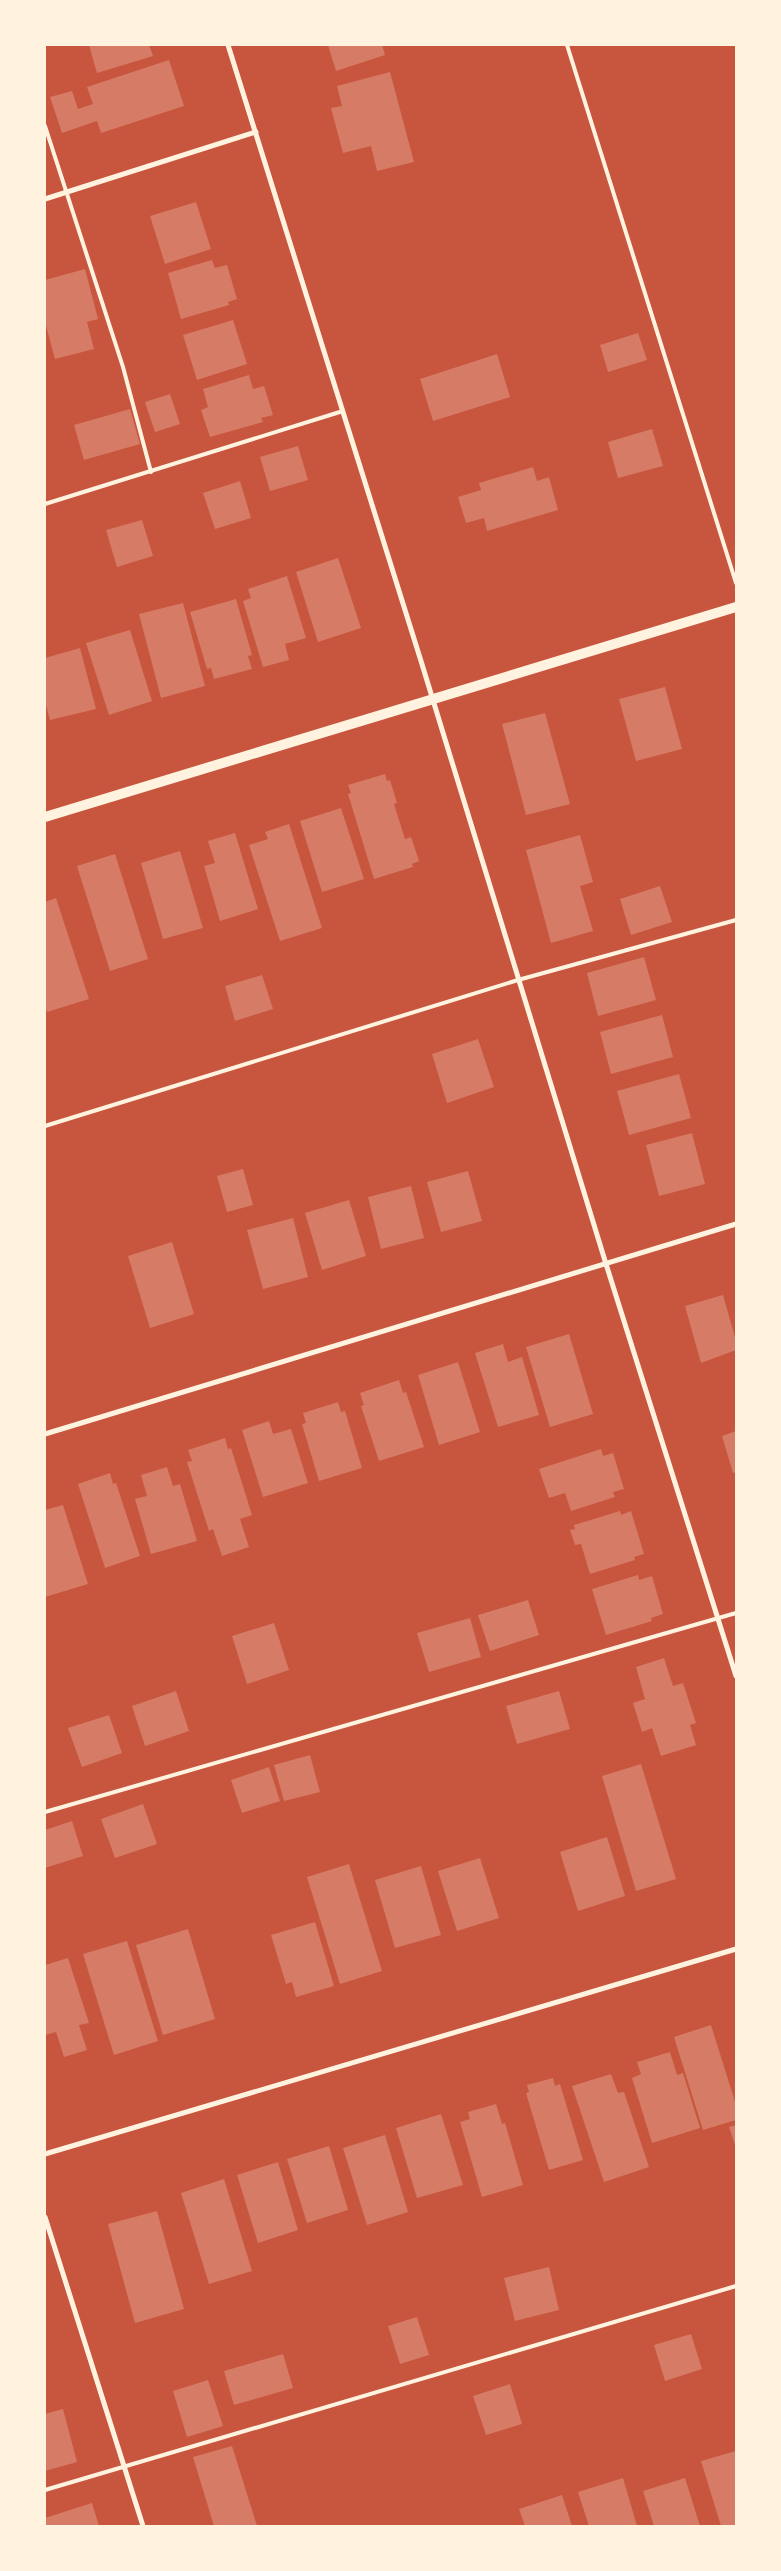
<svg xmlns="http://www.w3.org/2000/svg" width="781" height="2571" viewBox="0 0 781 2571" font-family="Karla,sans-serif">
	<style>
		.building { fill: #d67c66 }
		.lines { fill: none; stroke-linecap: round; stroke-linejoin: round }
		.service { stroke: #fff3e0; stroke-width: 4 }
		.minor { stroke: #fff3e0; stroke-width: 5 }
		.secondary { stroke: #fff3e0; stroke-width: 10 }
	</style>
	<rect width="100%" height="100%" fill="#c8553d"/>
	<g class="building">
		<polygon points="89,45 149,45 153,56 97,73"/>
		<polygon points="328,45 382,45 385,55 336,71"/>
		<polygon points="169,60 184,106 101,133 97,121 62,133 50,97 72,91 78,109 93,104 87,87"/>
		<polygon points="390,72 414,162 377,171 371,146 343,153 331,108 342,106 337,86"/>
		<polygon points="196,202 211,249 165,264 150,216"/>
		<polygon points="212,260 215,268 227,265 237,299 228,302 229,305 181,319 168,273"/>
		<polygon points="85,269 98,319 87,322 94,349 55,359 45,322 45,280"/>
		<polygon points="233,320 247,364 197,380 183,335"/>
		<polygon points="638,333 647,360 608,372 600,345"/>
		<polygon points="497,354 510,397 433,421 420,379"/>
		<polygon points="249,375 253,389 264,386 273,415 261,418 263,422 210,437 201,410 208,407 203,389"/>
		<polygon points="170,394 180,424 155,432 145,402"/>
		<polygon points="130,409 140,444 84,460 74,425"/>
		<polygon points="652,429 663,466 618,478 608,442"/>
		<polygon points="298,446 308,480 270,491 260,457"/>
		<polygon points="533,467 537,481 549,477 558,510 487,531 484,518 466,523 458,497 481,490 479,483"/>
		<polygon points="240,481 251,518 215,529 203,493"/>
		<polygon points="142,520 153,556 117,567 106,530"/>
		<polygon points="338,558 361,628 318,642 296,572"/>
		<polygon points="287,576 306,638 285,644 289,660 263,667 243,601 251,598 248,589"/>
		<polygon points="236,599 252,655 248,656 252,669 214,679 211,668 207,669 190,612"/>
		<polygon points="183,603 205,686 161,698 139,614"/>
		<polygon points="130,630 152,701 109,715 86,643"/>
		<polygon points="80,648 96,709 50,720 45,702 45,658"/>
		<polygon points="665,687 682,749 636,761 619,699"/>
		<polygon points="545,713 570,804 526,815 502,724"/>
		<polygon points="385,774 387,781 390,780 397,803 394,804 405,839 411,837 419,861 412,864 413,867 374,879 348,794 351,793 348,785"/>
		<polygon points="341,808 364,879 322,892 300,821"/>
		<polygon points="289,824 322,928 280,941 249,845 268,839 265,832"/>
		<polygon points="235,833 258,909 220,921 204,866 215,863 208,841"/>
		<polygon points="580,835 593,882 580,886 593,931 551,943 526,850"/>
		<polygon points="180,851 203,928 163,939 141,863"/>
		<polygon points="115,854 148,959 110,971 77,866"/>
		<polygon points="660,886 672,922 631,935 620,899"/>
		<polygon points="56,898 89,999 47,1012 45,1005 45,902"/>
		<polygon points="644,957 656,1000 598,1016 587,973"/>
		<polygon points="262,975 273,1009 235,1021 225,986"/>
		<polygon points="662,1015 673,1057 611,1074 600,1032"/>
		<polygon points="478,1039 494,1087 447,1103 432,1054"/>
		<polygon points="679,1074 691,1118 629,1135 617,1091"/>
		<polygon points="692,1133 705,1184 659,1196 646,1145"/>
		<polygon points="243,1169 253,1205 227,1212 217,1176"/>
		<polygon points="468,1171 482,1221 441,1232 427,1182"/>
		<polygon points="411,1186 424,1238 381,1249 368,1197"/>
		<polygon points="349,1200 366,1256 322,1270 305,1213"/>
		<polygon points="293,1218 308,1277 263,1289 247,1230"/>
		<polygon points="172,1242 194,1314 150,1328 128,1256"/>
		<polygon points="723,1295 736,1341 736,1350 701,1363 685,1306"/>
		<polygon points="569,1334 593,1414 550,1427 526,1347"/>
		<polygon points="503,1344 508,1362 522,1357 539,1415 498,1427 475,1353"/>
		<polygon points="458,1362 480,1432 439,1445 418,1375"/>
		<polygon points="399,1380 403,1393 406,1392 424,1447 379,1461 361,1406 364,1405 360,1393"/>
		<polygon points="338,1402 341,1412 345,1411 362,1468 319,1481 302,1424 306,1423 303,1413"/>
		<polygon points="269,1421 273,1434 291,1429 308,1483 263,1497 242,1430"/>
		<polygon points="736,1431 736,1472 733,1473 722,1436"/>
		<polygon points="225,1438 228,1449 231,1448 252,1515 240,1519 249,1547 222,1556 213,1529 209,1531 187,1462 192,1461 188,1450"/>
		<polygon points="601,1449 603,1456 613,1453 624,1489 613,1492 615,1497 571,1511 565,1493 549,1498 539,1469"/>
		<polygon points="167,1467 173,1486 180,1484 197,1541 151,1554 135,1499 147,1496 141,1475"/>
		<polygon points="110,1473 113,1484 116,1483 140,1556 105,1568 78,1484"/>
		<polygon points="63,1505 88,1584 45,1597 45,1510"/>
		<polygon points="620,1511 621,1515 631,1511 644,1554 634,1557 635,1560 590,1574 581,1544 575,1545 570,1530 575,1529 574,1525"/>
		<polygon points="638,1575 639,1580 652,1576 663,1614 651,1618 652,1621 606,1635 592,1589"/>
		<polygon points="528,1600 539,1635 490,1651 478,1615"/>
		<polygon points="470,1618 481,1657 429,1672 417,1633"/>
		<polygon points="274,1623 289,1670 247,1684 232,1636"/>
		<polygon points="664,1658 673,1686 683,1683 696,1723 690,1725 696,1745 661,1756 652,1728 642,1732 633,1703 645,1699 636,1667"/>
		<polygon points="176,1691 189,1731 145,1746 132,1706"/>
		<polygon points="559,1691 570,1729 517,1744 506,1706"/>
		<polygon points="109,1715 122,1753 82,1767 68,1728"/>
		<polygon points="310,1755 320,1792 284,1801 274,1765"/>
		<polygon points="641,1764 676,1879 636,1891 602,1776"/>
		<polygon points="269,1767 280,1801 242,1813 231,1780"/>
		<polygon points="143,1804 157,1844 115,1858 101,1819"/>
		<polygon points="72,1821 83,1856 45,1868 45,1830"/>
		<polygon points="607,1837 625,1896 578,1911 560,1852"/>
		<polygon points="480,1858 499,1918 457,1931 438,1871"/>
		<polygon points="349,1864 382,1971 340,1984 307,1877"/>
		<polygon points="421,1866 441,1935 395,1948 375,1880"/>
		<polygon points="315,1922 334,1986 296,1997 292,1982 286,1984 271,1935"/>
		<polygon points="188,1929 215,2019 163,2035 136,1945"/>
		<polygon points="127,1941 158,2041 114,2055 83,1954"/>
		<polygon points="68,1958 89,2023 79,2025 87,2050 64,2057 56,2032 45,2035 45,1965"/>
		<polygon points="711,2025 736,2105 736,2120 703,2130 674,2037"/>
		<polygon points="670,2052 677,2075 683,2073 700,2128 652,2143 632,2078 641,2074 637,2062"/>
		<polygon points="611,2074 618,2093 624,2092 649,2167 604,2182 572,2086"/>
		<polygon points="553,2078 555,2086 560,2084 583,2160 549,2170 526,2093 529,2092 527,2085"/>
		<polygon points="496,2104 502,2124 505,2123 523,2185 482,2197 460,2122 470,2119 468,2112"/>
		<polygon points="441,2114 463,2185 417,2198 396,2128"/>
		<polygon points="736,2125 736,2148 729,2127"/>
		<polygon points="385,2135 408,2212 367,2225 343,2148"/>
		<polygon points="329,2146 348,2210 307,2223 287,2159"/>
		<polygon points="278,2162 298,2230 258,2243 237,2175"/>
		<polygon points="224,2179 252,2271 209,2284 181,2193"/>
		<polygon points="157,2211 184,2309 135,2323 108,2224"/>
		<polygon points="549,2267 559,2310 515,2321 504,2278"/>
		<polygon points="417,2317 429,2355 400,2364 388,2326"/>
		<polygon points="691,2334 702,2369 665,2381 654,2345"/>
		<polygon points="283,2354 293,2388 234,2405 224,2371"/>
		<polygon points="208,2380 223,2426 187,2437 173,2391"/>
		<polygon points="510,2384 522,2424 486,2435 473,2396"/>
		<polygon points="63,2409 77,2462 45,2471 45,2414"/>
		<polygon points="232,2446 257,2526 214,2526 193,2457"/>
		<polygon points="736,2451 736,2526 721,2526 701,2461"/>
		<polygon points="623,2478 637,2526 589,2526 578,2492"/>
		<polygon points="685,2478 700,2526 654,2526 643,2491"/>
		<polygon points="562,2495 572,2526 525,2526 519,2509"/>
		<polygon points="92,2503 99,2526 45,2526 45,2518"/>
	</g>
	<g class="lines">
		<g class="service">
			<polyline points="567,45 736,583"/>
			<polyline points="45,126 123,367 151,472"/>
			<polyline points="45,504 343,411"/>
			<polyline points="45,1126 518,980 736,920"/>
			<polyline points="45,1812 736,1613"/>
			<polyline points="45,2490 736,2286"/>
		</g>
		<g class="minor">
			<polyline points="228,45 421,661 606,1264 736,1676"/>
			<polyline points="45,199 256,132"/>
			<polyline points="45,1434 736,1224"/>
			<polyline points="45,2154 736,1949"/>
			<polyline points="45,2217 143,2526"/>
		</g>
		<polyline class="secondary" points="45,817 736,607"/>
	</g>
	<rect width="781" height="2571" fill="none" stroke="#fff3e0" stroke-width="92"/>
</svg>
